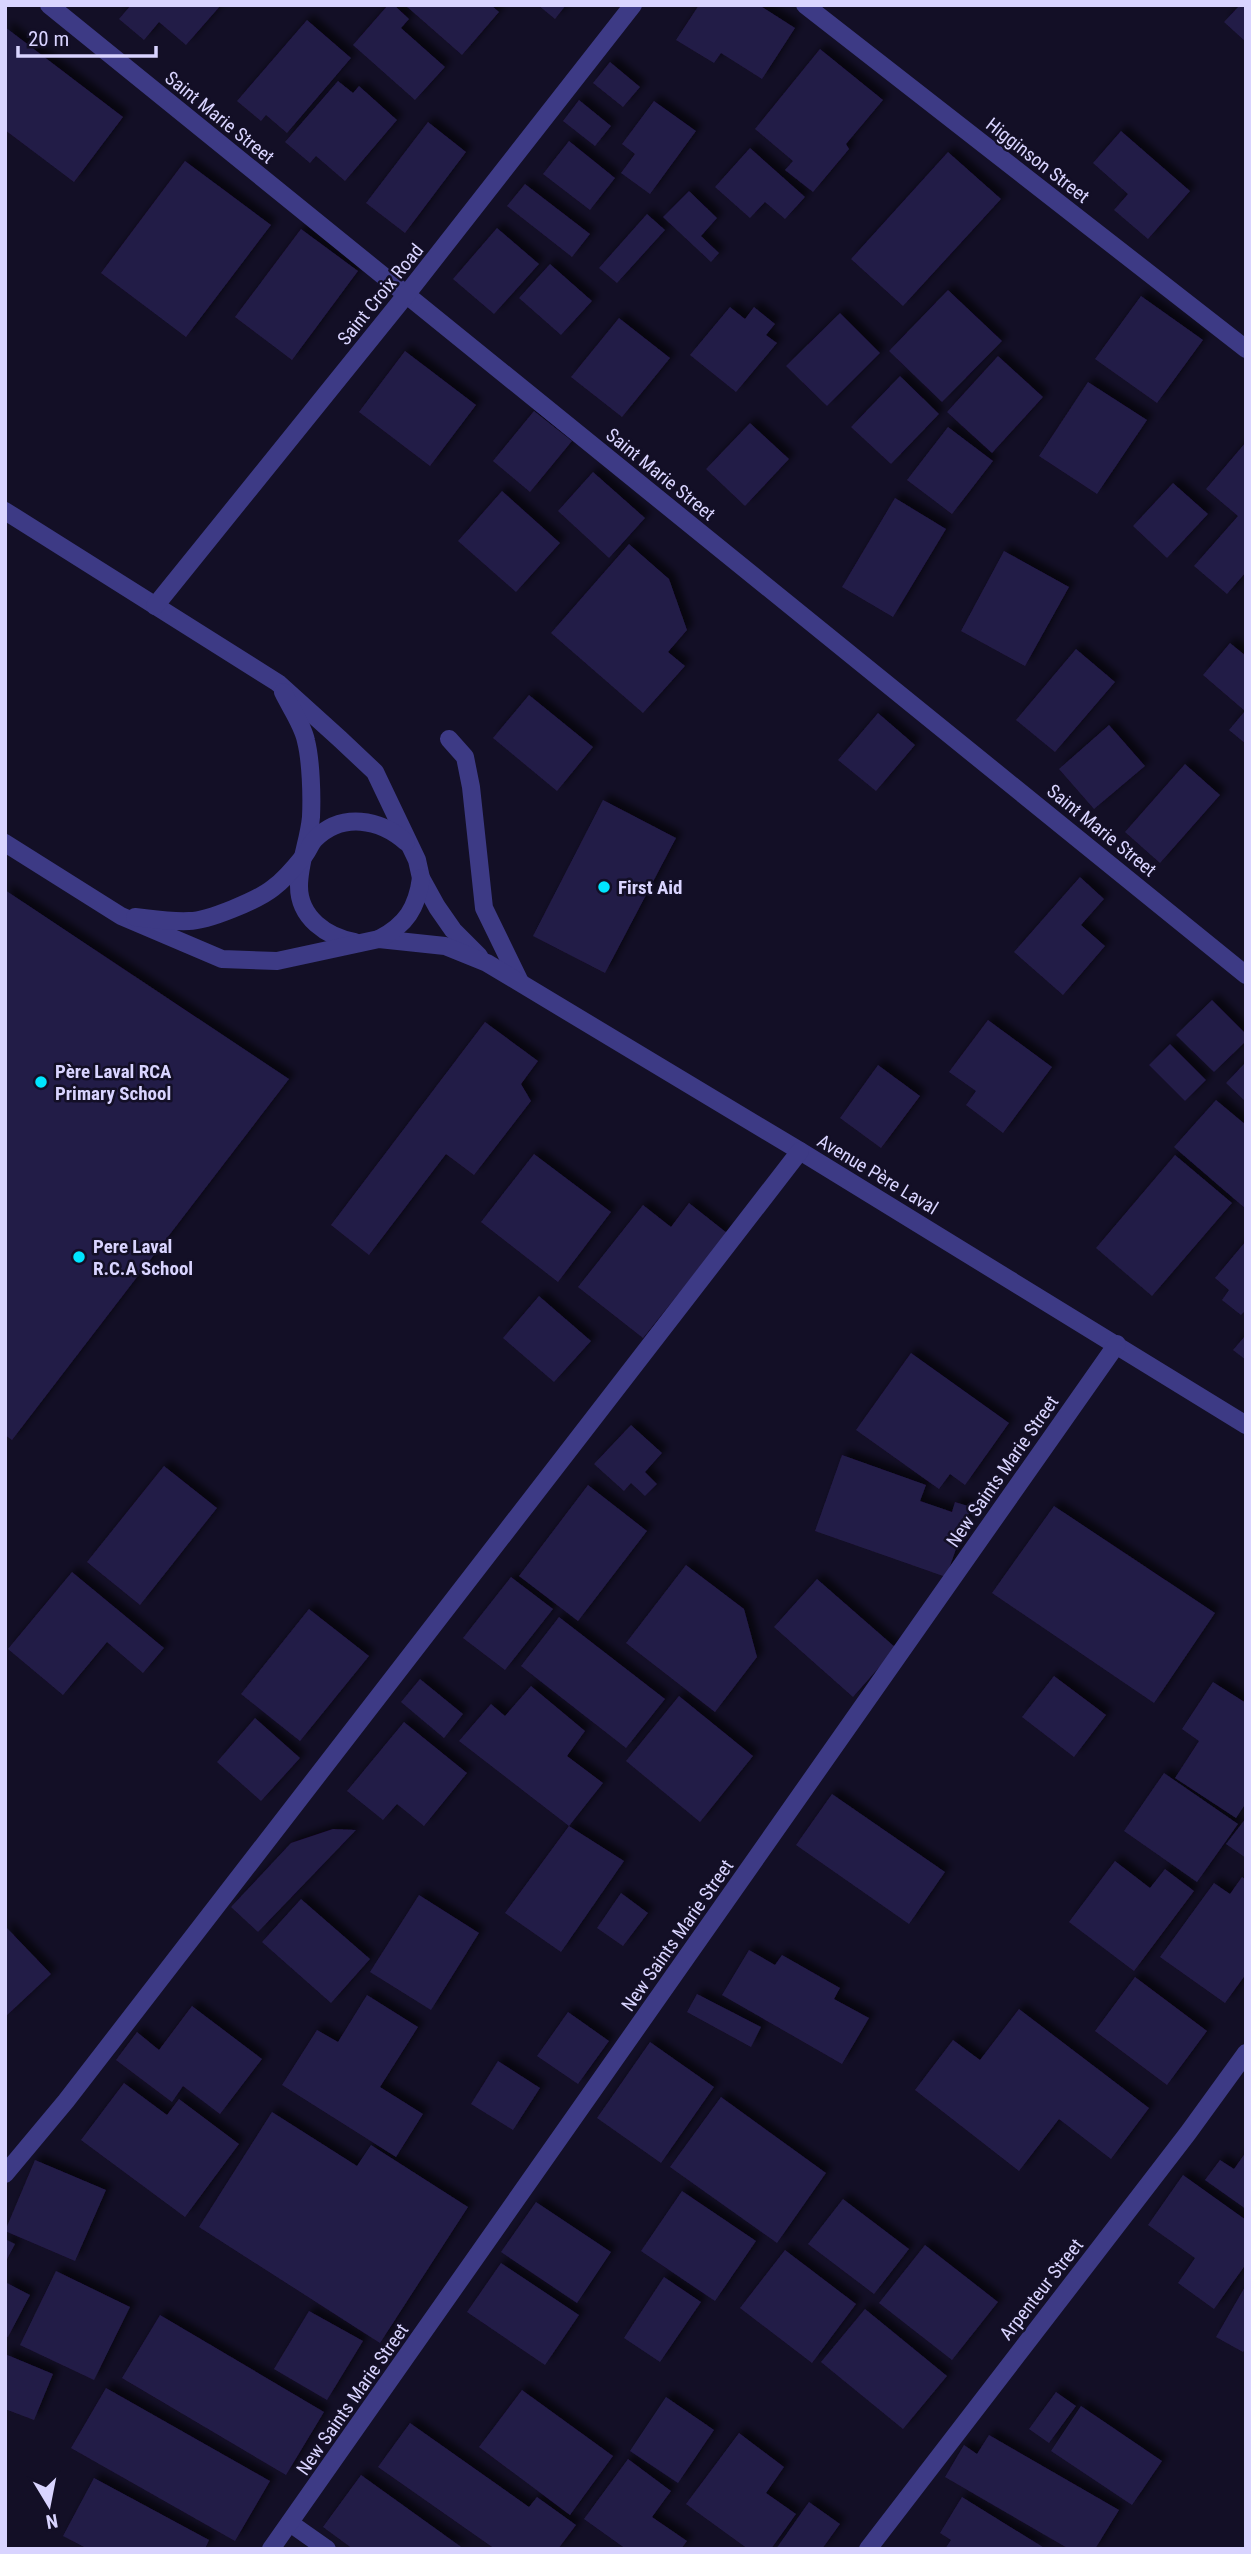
<svg xmlns="http://www.w3.org/2000/svg" width="1251" height="2554" viewBox="0 0 1251 2554" font-family="'Roboto Condensed',sans-serif">
	<style>
		.building { fill: #241b47; filter: url(#shadow) }
		.lines { fill: none; stroke-linecap: round; stroke-linejoin: round }
		.minor { stroke: #3d3a85; stroke-width: 18 }
		.poi-dot { fill: #00e5ff; stroke: #130f26; stroke-width: 2.5 }
		.labels { text-anchor: middle; stroke-width: 5; stroke-linejoin: round; paint-order: stroke }
		.street-label { font-size: 19px; fill: #d9d4ff; stroke: #130f26 }
		.poi-label { font-size: 19px; font-weight: bold; fill: #d9d4ff; stroke: #130f26; text-anchor: start }
	</style>
	<defs>
		<filter id="shadow"><feDropShadow dx="6" dy="-6" stdDeviation="3.5" flood-color="#0009"/></filter>
	</defs>
	<rect width="100%" height="100%" fill="#130f26"/>
	<g class="building">
		<polygon points="131,5 221,5 186,45 159,22 144,40 119,19"/>
		<polygon points="388,5 394,5 409,19 401,28 445,67 415,100 353,45"/>
		<polygon points="405,5 491,5 499,12 462,55"/>
		<polygon points="538,5 566,5 555,19"/>
		<polygon points="699,5 759,5 795,28 762,79 721,53 714,63 676,40"/>
		<polygon points="1240,5 1246,5 1246,42 1224,22"/>
		<polygon points="307,20 351,58 287,133 266,115 261,121 237,101"/>
		<polygon points="5,27 123,117 74,182 5,130"/>
		<polygon points="820,49 883,100 846,144 849,149 813,192 785,170 793,161 755,129"/>
		<polygon points="610,62 640,87 623,107 593,83"/>
		<polygon points="338,81 353,93 359,86 397,120 345,181 316,156 310,163 285,142"/>
		<polygon points="579,100 611,126 595,146 563,121"/>
		<polygon points="654,101 696,131 650,194 621,173 635,154 622,144"/>
		<polygon points="428,122 466,152 405,233 366,203"/>
		<polygon points="1121,131 1190,191 1148,239 1114,210 1128,194 1093,163"/>
		<polygon points="569,141 615,178 590,210 543,174"/>
		<polygon points="750,148 805,197 785,219 765,202 750,218 715,187"/>
		<polygon points="948,152 1001,199 903,306 851,259"/>
		<polygon points="185,161 271,225 186,337 101,273"/>
		<polygon points="525,184 590,234 572,257 507,206"/>
		<polygon points="689,191 717,218 701,236 719,253 711,262 663,217"/>
		<polygon points="647,214 665,230 617,283 599,268"/>
		<polygon points="497,228 539,264 494,314 453,279"/>
		<polygon points="301,229 358,271 292,360 235,317"/>
		<polygon points="550,264 592,301 561,335 519,298"/>
		<polygon points="948,290 1002,341 942,402 889,351"/>
		<polygon points="1141,296 1203,340 1157,403 1095,359"/>
		<polygon points="730,307 745,319 754,307 775,324 766,335 777,343 736,392 690,355"/>
		<polygon points="840,313 880,353 827,406 786,366"/>
		<polygon points="619,318 670,358 622,417 571,377"/>
		<polygon points="405,351 476,405 430,466 359,412"/>
		<polygon points="998,356 1043,397 992,453 947,412"/>
		<polygon points="900,376 939,414 891,464 851,427"/>
		<polygon points="1088,382 1147,420 1097,494 1039,456"/>
		<polygon points="534,411 572,441 530,492 493,461"/>
		<polygon points="750,423 789,459 745,506 706,469"/>
		<polygon points="948,427 993,461 952,514 907,480"/>
		<polygon points="1246,442 1246,572 1227,594 1194,566 1238,516 1206,489"/>
		<polygon points="593,472 645,518 609,558 558,511"/>
		<polygon points="1173,483 1208,514 1167,558 1133,526"/>
		<polygon points="502,491 560,543 516,592 458,541"/>
		<polygon points="895,498 946,529 893,617 842,587"/>
		<polygon points="629,544 669,579 687,630 668,652 685,666 643,713 551,633"/>
		<polygon points="1004,551 1069,587 1025,666 961,631"/>
		<polygon points="1230,643 1246,656 1246,744 1229,730 1245,711 1203,675"/>
		<polygon points="1076,649 1115,682 1055,752 1016,720"/>
		<polygon points="529,695 593,747 557,791 493,738"/>
		<polygon points="878,713 915,745 876,791 838,760"/>
		<polygon points="1109,725 1145,766 1094,809 1059,769"/>
		<polygon points="1185,764 1220,795 1160,863 1125,832"/>
		<polygon points="603,800 676,838 605,973 533,936"/>
		<polygon points="1080,877 1104,899 1081,925 1105,946 1063,995 1014,952"/>
		<polygon points="5,890 289,1079 12,1440 5,1435"/>
		<polygon points="1212,1000 1246,1034 1246,1041 1214,1072 1176,1035"/>
		<polygon points="988,1020 1052,1067 1003,1133 966,1105 976,1091 949,1072"/>
		<polygon points="485,1022 538,1061 521,1084 531,1101 474,1175 446,1154 369,1255 331,1225"/>
		<polygon points="1170,1044 1206,1080 1185,1101 1149,1065"/>
		<polygon points="1246,1062 1246,1102 1226,1083"/>
		<polygon points="878,1065 920,1096 881,1148 840,1118"/>
		<polygon points="1216,1100 1246,1125 1246,1209 1174,1147"/>
		<polygon points="534,1154 611,1212 558,1282 481,1222"/>
		<polygon points="1175,1155 1232,1203 1152,1296 1096,1248"/>
		<polygon points="689,1203 727,1233 643,1338 578,1287 643,1205 671,1227"/>
		<polygon points="1246,1241 1246,1310 1241,1315 1222,1300 1229,1290 1215,1278"/>
		<polygon points="539,1296 591,1341 554,1382 503,1338"/>
		<polygon points="1246,1335 1246,1360 1233,1350"/>
		<polygon points="911,1353 1009,1423 965,1485 950,1474 939,1489 856,1430"/>
		<polygon points="631,1425 662,1453 645,1472 657,1484 645,1496 631,1483 624,1491 594,1464"/>
		<polygon points="842,1455 926,1485 920,1501 952,1512 955,1502 971,1507 946,1577 815,1531"/>
		<polygon points="164,1466 217,1508 140,1605 87,1562"/>
		<polygon points="588,1485 647,1531 578,1621 519,1576"/>
		<polygon points="1054,1506 1215,1613 1154,1703 992,1593"/>
		<polygon points="686,1565 744,1609 757,1657 715,1712 626,1643"/>
		<polygon points="72,1572 164,1648 143,1673 107,1642 63,1695 8,1649"/>
		<polygon points="511,1577 553,1609 505,1670 463,1638"/>
		<polygon points="817,1579 896,1648 853,1697 774,1627"/>
		<polygon points="309,1609 369,1656 300,1741 241,1694"/>
		<polygon points="559,1617 665,1699 626,1748 521,1666"/>
		<polygon points="1054,1676 1106,1715 1074,1757 1022,1717"/>
		<polygon points="420,1679 463,1714 444,1738 401,1702"/>
		<polygon points="1213,1682 1246,1703 1246,1803 1236,1818 1175,1778 1199,1741 1182,1729"/>
		<polygon points="531,1686 585,1731 567,1756 603,1783 569,1826 459,1741 491,1704 505,1716"/>
		<polygon points="679,1696 753,1756 700,1822 626,1761"/>
		<polygon points="255,1718 300,1758 261,1801 217,1762"/>
		<polygon points="404,1722 467,1773 424,1826 397,1804 383,1820 347,1791"/>
		<polygon points="1164,1773 1238,1824 1197,1882 1124,1831"/>
		<polygon points="832,1794 945,1872 909,1924 796,1845"/>
		<polygon points="1246,1818 1246,1858 1226,1844"/>
		<polygon points="569,1826 624,1861 561,1952 505,1913"/>
		<polygon points="333,1829 356,1830 258,1932 231,1907 291,1843"/>
		<polygon points="1115,1861 1150,1888 1165,1869 1194,1891 1134,1971 1069,1922"/>
		<polygon points="1242,1877 1246,1880 1246,1974 1225,2003 1160,1957 1214,1883 1230,1894"/>
		<polygon points="621,1893 648,1913 623,1946 597,1928"/>
		<polygon points="419,1895 479,1933 431,2010 370,1972"/>
		<polygon points="301,1899 370,1959 331,2003 262,1942"/>
		<polygon points="5,1926 51,1974 5,2017"/>
		<polygon points="749,1950 775,1965 782,1955 840,1988 834,1999 869,2018 842,2064 722,1995"/>
		<polygon points="1135,1977 1207,2031 1167,2085 1095,2031"/>
		<polygon points="697,1994 761,2027 751,2047 687,2012"/>
		<polygon points="367,1995 418,2027 380,2087 423,2114 396,2157 282,2085 317,2030 338,2042"/>
		<polygon points="192,2006 262,2059 220,2114 183,2086 172,2102 116,2060 137,2032 159,2050"/>
		<polygon points="1019,2009 1149,2108 1111,2159 1059,2119 1019,2171 915,2090 953,2040 980,2060"/>
		<polygon points="568,2012 609,2041 578,2084 537,2056"/>
		<polygon points="650,2042 714,2087 661,2163 597,2118"/>
		<polygon points="498,2061 540,2088 513,2130 471,2104"/>
		<polygon points="124,2083 167,2115 179,2099 239,2144 185,2217 81,2140"/>
		<polygon points="721,2097 826,2173 777,2243 670,2167"/>
		<polygon points="272,2112 357,2166 371,2145 468,2207 380,2343 199,2227"/>
		<polygon points="1246,2152 1246,2209 1205,2180 1220,2160 1234,2169"/>
		<polygon points="35,2160 106,2190 75,2261 5,2231"/>
		<polygon points="1183,2175 1246,2220 1246,2264 1214,2309 1178,2283 1195,2258 1148,2225"/>
		<polygon points="682,2191 756,2241 715,2301 641,2251"/>
		<polygon points="843,2199 909,2249 874,2294 808,2244"/>
		<polygon points="536,2202 611,2252 577,2303 501,2252"/>
		<polygon points="5,2239 15,2244 5,2263"/>
		<polygon points="925,2245 998,2302 952,2360 879,2303"/>
		<polygon points="785,2250 856,2304 812,2363 740,2308"/>
		<polygon points="501,2263 579,2315 545,2365 467,2312"/>
		<polygon points="56,2271 130,2307 94,2380 20,2345"/>
		<polygon points="664,2277 701,2302 660,2362 624,2338"/>
		<polygon points="5,2282 30,2295 8,2337 5,2336"/>
		<polygon points="1246,2285 1246,2348 1243,2352 1216,2337"/>
		<polygon points="865,2309 947,2376 903,2429 821,2362"/>
		<polygon points="309,2311 363,2341 327,2400 274,2369"/>
		<polygon points="160,2315 324,2412 286,2475 122,2378"/>
		<polygon points="5,2354 53,2374 34,2420 5,2409"/>
		<polygon points="106,2388 270,2481 235,2541 71,2448"/>
		<polygon points="522,2390 613,2456 570,2515 479,2447"/>
		<polygon points="1056,2392 1076,2406 1049,2443 1029,2429"/>
		<polygon points="666,2397 714,2430 678,2483 630,2451"/>
		<polygon points="1081,2406 1162,2461 1132,2505 1051,2451"/>
		<polygon points="410,2423 529,2507 537,2497 576,2525 558,2549 495,2549 378,2467"/>
		<polygon points="739,2433 784,2467 766,2493 796,2514 771,2549 748,2549 686,2504"/>
		<polygon points="989,2435 1119,2510 1095,2549 1069,2549 945,2477 964,2445 977,2454"/>
		<polygon points="628,2459 671,2491 652,2517 687,2541 681,2549 626,2549 584,2519"/>
		<polygon points="361,2475 464,2549 353,2549 323,2527"/>
		<polygon points="94,2478 209,2540 205,2549 88,2549 63,2536"/>
		<polygon points="962,2497 1046,2549 945,2549 951,2540 940,2533"/>
		<polygon points="809,2502 840,2524 822,2549 776,2549"/>
	</g>
	<g class="lines">
		<g class="minor">
			<polyline points="49,5 1246,975"/>
			<polyline points="805,5 1246,349"/>
			<polyline points="5,511 278,683 340,739 375,772 417,860 421,878 437,907 453,930 479,956"/>
			<polyline points="155,606 406,295 633,5"/>
			<path d="M 283,692 C 290,707 303,725 306,741 C 311,761 312,796 311,817 C 309,840 299,863 299,886 C 299,918 327,937 355,942"/>
			<polyline points="449,739 465,757 471,787 484,908 520,982"/>
			<polyline points="5,843 121,916 222,959 277,961 379,939 445,946 487,963 800,1151 1246,1425"/>
			<path d="M 135,917 C 153,919 172,922 189,921 C 208,921 258,900 273,888 C 284,880 295,867 303,857 C 308,852 310,844 315,839 C 342,812 380,819 406,842"/>
			<path d="M 379,939 C 406,925 417,908 421,878"/>
			<polyline points="5,2174 66,2101 800,1151"/>
			<polyline points="290,2523 327,2549"/>
			<polyline points="271,2549 1117,1344"/>
			<polyline points="868,2549 1188,2133 1246,2053"/>
		</g>
	</g>
	<g class="poi-dot">
		<circle cx="604" cy="887" r="7"/>
		<circle cx="41" cy="1082" r="7"/>
		<circle cx="79" cy="1257" r="7"/>
	</g>
	<g class="labels">
		<g class="street-label">
			<text transform="translate(220 117) rotate(39)" y="7">Saint Marie Street</text>
			<text transform="translate(1038 160) rotate(38)" y="7">Higginson Street</text>
			<text transform="translate(380 294) rotate(-51)" y="7">Saint Croix Road</text>
			<text transform="translate(661 474) rotate(39)" y="7">Saint Marie Street</text>
			<text transform="translate(1102 830) rotate(39)" y="7">Saint Marie Street</text>
			<text transform="translate(878 1174) rotate(31)" y="7">Avenue Père Laval</text>
			<text transform="translate(1002 1471) rotate(-55)" y="7">New Saints Marie Street</text>
			<text transform="translate(677 1935) rotate(-55)" y="7">New Saints Marie Street</text>
			<text transform="translate(1041 2289) rotate(-52)" y="7">Arpenteur Street</text>
			<text transform="translate(352 2399) rotate(-55)" y="7">New Saints Marie Street</text>
		</g>
		<g class="poi-label">
			<text x="618" y="894">First Aid</text>
			<text x="55" y="1078">Père Laval RCA<tspan x="55" dy="22">Primary School</tspan></text>
			<text x="93" y="1253">Pere Laval<tspan x="93" dy="22">R.C.A School</tspan></text>
		</g>
	</g>
	<rect width="1251" height="2554" fill="none" stroke="#d9d4ff" stroke-width="14"/>
	<g transform="translate(49 2505) rotate(170)" stroke="#130f26" stroke-width="5" paint-order="stroke">
	<path d="M0-5L12 26L0 18L-12 26Z" fill="#d9d4ff"/>
	<text y="-10" font-size="19" font-weight="bold" text-anchor="middle" fill="#d9d4ff">N</text>
	</g>
	<path d="M18 46v10h138v-10" fill="none" stroke="#d9d4ff" stroke-width="3.5"/>
	<text x="28" y="46" font-size="21" fill="#d9d4ff" stroke="#130f26" stroke-width="5" paint-order="stroke">20 m</text>
</svg>
